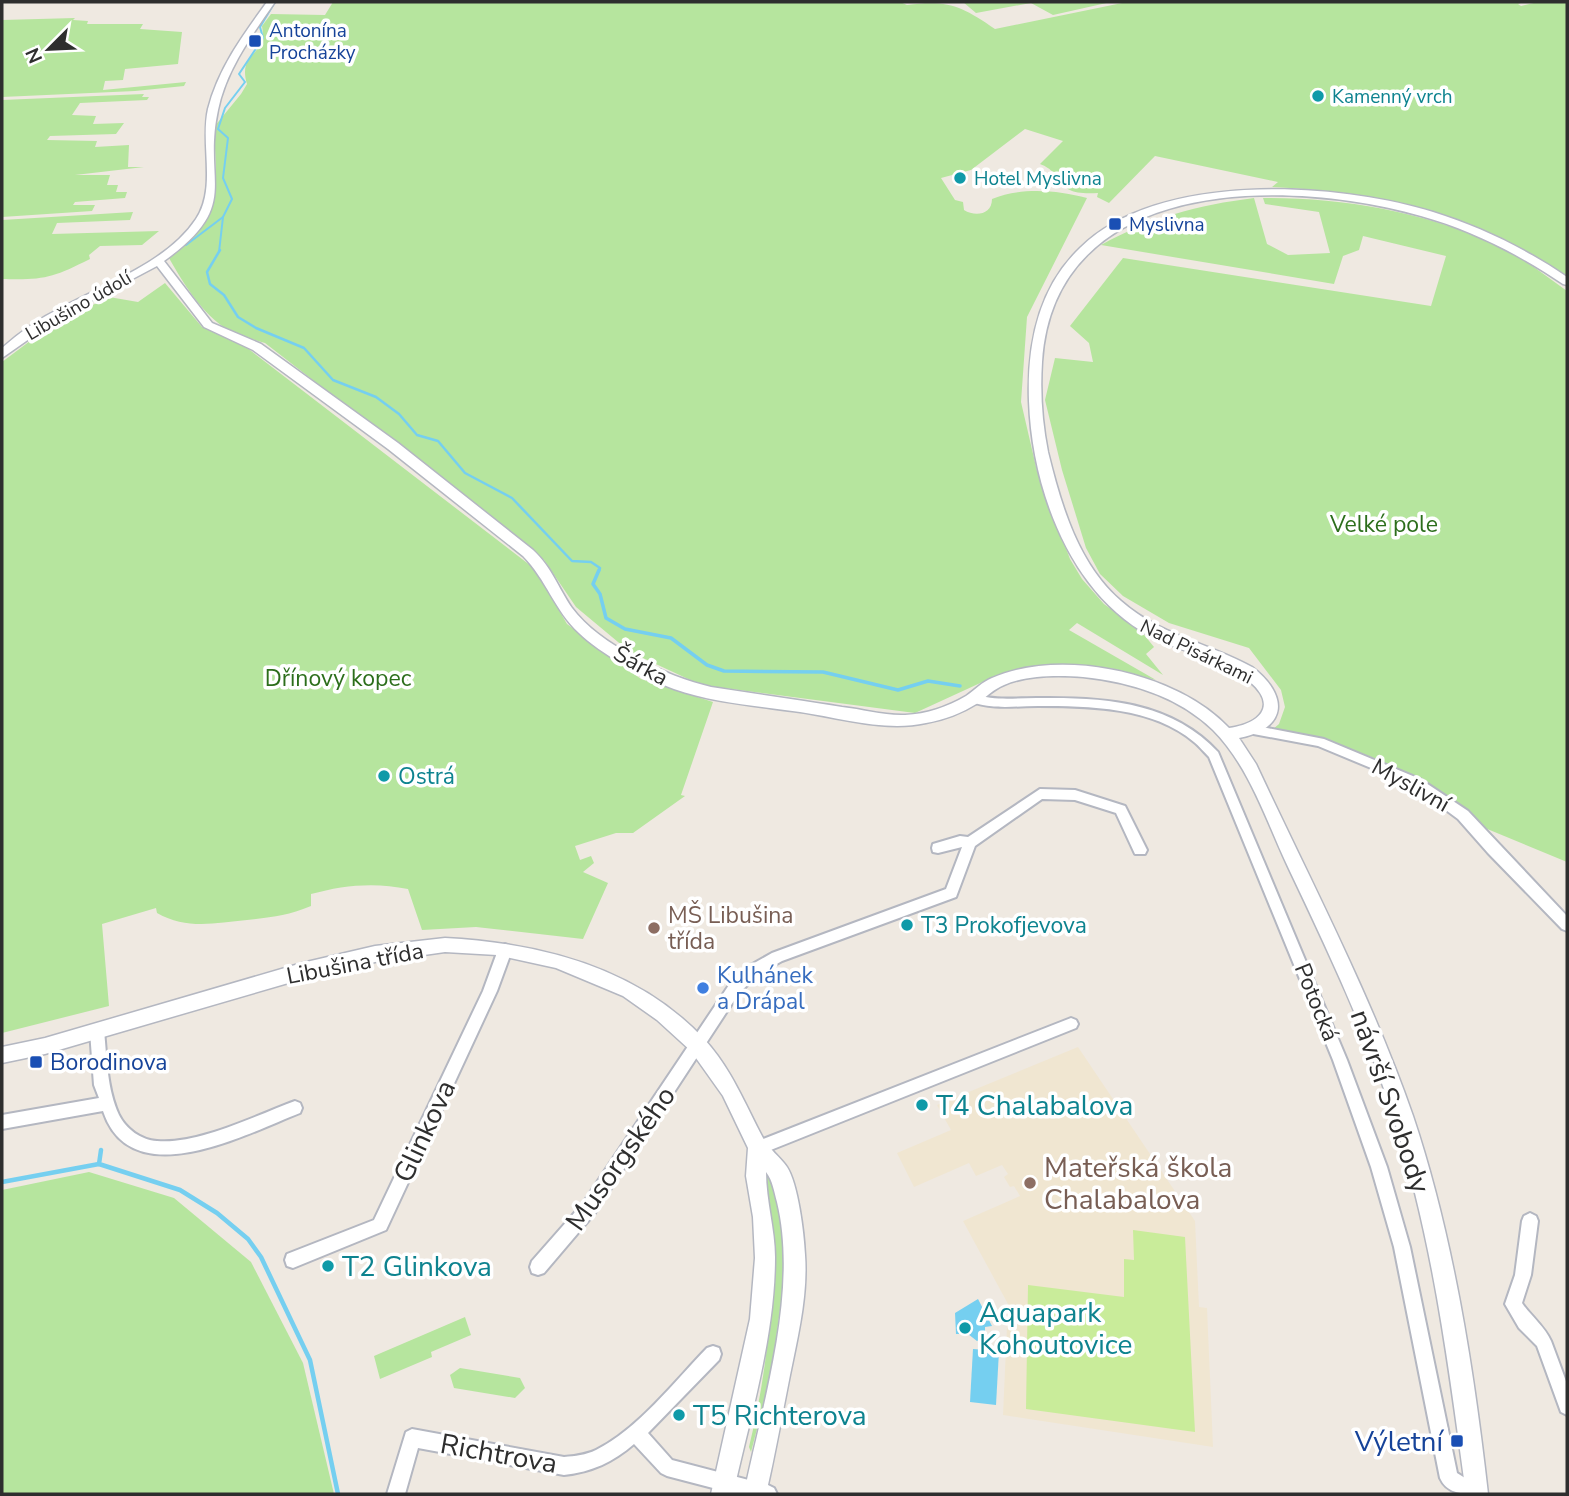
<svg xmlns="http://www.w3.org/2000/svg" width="1569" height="1496" viewBox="0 0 1569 1496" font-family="'Nunito Sans',sans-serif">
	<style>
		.education { fill: #f0e6d1 }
		.green { fill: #b6e59e }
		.pitch { fill: #c9ec9a }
		.water { fill: #75cff0 }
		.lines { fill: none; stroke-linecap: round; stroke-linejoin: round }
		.stream-far3 { stroke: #75cff0; stroke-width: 2 }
		.stream-far2 { stroke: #75cff0; stroke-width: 2.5 }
		.stream-far1 { stroke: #75cff0; stroke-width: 3.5 }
		.stream { stroke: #75cff0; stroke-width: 4.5 }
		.minor-casing { stroke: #b4b7c1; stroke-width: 4 }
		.tertiary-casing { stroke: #b4b7c1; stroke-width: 3 }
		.minor { fill: #fff; fill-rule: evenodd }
		.tertiary { fill: #fff; fill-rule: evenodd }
		.transit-dot { fill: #1a4fb4; stroke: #fff; stroke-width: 2.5 }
		.culture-dot { fill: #0f9aa8; stroke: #fff; stroke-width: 2.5 }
		.education-dot { fill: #8d6e63; stroke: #fff; stroke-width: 2.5 }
		.shop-dot { fill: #3f7fe0; stroke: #fff; stroke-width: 2.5 }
		.labels { text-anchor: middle; stroke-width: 7; stroke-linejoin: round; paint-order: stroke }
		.far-transit-label { font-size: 19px; fill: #164399; stroke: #fff; text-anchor: start }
		.far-culture-label { font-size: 19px; fill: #0d838f; stroke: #fff; text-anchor: start }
		.far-street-label { font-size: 19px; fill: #2e2e2e; stroke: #fff }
		.park-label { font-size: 23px; fill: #2c6e1b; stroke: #fff }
		.street-label { font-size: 23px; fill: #2e2e2e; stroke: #fff }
		.culture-label { font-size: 23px; fill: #0d838f; stroke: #fff; text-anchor: start }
		.education-label { font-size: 23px; fill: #785e54; stroke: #fff; text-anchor: start }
		.shop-label { font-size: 23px; fill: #366cbe; stroke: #fff; text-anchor: start }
		.transit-label { font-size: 23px; fill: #164399; stroke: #fff; text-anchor: start }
		.near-street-label { font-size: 28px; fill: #2e2e2e; stroke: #fff }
		.near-culture-label { font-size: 28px; fill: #0d838f; stroke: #fff; text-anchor: start }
		.near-education-label { font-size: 28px; fill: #785e54; stroke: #fff; text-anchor: start }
		.near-transit-label { font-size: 28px; fill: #164399; stroke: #fff; text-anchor: end }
	</style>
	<rect width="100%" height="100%" fill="#efe9e1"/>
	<polygon class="education" points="1078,1047 1195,1221 1199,1307 1207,1308 1213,1447 1003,1415 1008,1304 963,1221 1020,1196 1014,1186 1010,1187 1004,1177 1008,1174 1002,1165 976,1176 969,1163 914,1187 897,1153 951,1130 937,1105"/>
	<g class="green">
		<path d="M 333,2 L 900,2 L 907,5 C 949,0 961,6 995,29 L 1127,2 L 1524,2 L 1518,4 L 1521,6 L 1538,2 L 1567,2 L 1567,278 C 1475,212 1384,192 1272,187 L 1278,182 L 1155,156 L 1109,203 L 1097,197 L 1098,193 C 1051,196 1067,174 1040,164 L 1063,141 L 1025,129 L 971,170 L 941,178 L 955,200 L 963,202 L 964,210 C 975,217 992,215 992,199 C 1021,187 1057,190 1087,198 L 1027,317 L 1021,402 L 1037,471 L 1070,559 L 1082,579 L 1104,604 L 1141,631 L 1154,647 L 1146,654 L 1163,675 L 1077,623 L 1069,630 L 1156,680 L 1115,669 L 1085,666 L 1021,669 L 989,679 L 915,713 L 701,685 L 630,652 L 576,607 L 544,560 L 532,550 L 265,343 C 253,339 238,336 228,330 C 202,314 183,283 169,258 C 224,206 217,199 214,127 L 241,94 L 247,84 C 237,51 268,57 262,26 L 271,14 L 325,15 Z"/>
		<polygon points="963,2 1111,2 1053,15 1031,3 976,13"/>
		<polygon points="75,18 73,20 88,21 87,24 143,24 140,29 182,32 178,64 125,69 123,80 105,81 103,90 186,82 184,86 135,91 2,97 2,20"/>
		<polygon points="144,94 142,97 149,97 147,100 80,103 72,115 96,116 93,124 124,123 116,134 50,136 47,140 97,141 95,147 129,145 128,167 144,167 75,175 110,175 107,185 118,185 116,192 127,192 125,198 75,202 73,205 95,205 92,211 2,217 2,100"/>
		<path d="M 1254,198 L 1267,244 L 1288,255 L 1330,253 L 1319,212 L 1265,204 L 1263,198 C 1338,197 1421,211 1490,242 C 1518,254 1542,273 1567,291 L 1567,862 L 1480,826 L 1419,779 L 1374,758 L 1319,737 L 1272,730 L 1279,724 L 1285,707 L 1281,690 L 1249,648 L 1169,623 L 1123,596 L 1100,574 L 1086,548 L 1062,470 L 1045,400 L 1055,358 L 1093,362 L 1089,343 L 1070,326 L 1123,258 L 1431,306 L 1446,256 L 1363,236 L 1359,250 L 1343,256 L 1334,284 L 1101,245 C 1150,218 1198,205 1254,198 Z"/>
		<path d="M 133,212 L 130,220 L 57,223 L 52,234 L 159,231 L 142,245 L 100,246 L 89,255 L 90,259 C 52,278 45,280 2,279 L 2,220 Z"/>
		<path d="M 165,283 L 202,327 L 246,347 L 535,569 L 567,624 L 641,679 L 713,702 L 681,795 L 685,796 L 633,833 L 616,833 L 575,846 L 580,860 L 591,856 L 594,863 L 583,872 L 608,883 L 583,939 L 476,927 L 422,930 L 408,889 C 375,882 343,885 311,894 L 311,906 C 287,916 273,917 247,920 C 215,923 187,930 157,913 L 156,908 L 102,924 L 109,1006 L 2,1033 L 2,362 L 50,326 L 109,297 L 138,302 Z"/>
		<path d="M 764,1166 L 769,1166 L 784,1231 L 785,1274 L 771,1375 L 751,1452 L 749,1447 C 770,1361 781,1254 764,1166 Z"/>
		<polygon points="89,1172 174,1198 251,1262 303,1363 334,1494 2,1494 2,1190"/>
		<polygon points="465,1317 471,1335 431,1352 432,1357 380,1379 374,1356"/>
		<polygon points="460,1368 520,1378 525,1388 515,1398 454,1388 450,1375"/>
	</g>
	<polygon class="pitch" points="1133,1230 1185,1237 1195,1432 1026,1409 1028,1285 1124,1297 1124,1259 1134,1260"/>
	<g class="water">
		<polygon points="978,1299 992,1326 985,1327 985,1337 977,1341 968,1334 956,1334 955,1313"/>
		<polygon points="973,1349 999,1351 996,1405 970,1402"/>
	</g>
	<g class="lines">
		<g class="stream-far3">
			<polyline points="186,245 223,217"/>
			<polyline points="219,252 223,217 232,199 223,178 228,138 218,129 225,108 245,82 239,74 263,38 260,27 275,2"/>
		</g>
		<polyline class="stream-far2" points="220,250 207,272 210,284 224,295 238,317 256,328 304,348 333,380 376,397 399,414 417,435 438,441 465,473 512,498 572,561 591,562 600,568 599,571"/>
		<polyline class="stream-far1" points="599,570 593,584 600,594 606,618 625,629 671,638 707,665 724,671 823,672 898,690 928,681 960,686"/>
		<g class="stream">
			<polyline points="101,1150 99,1164 180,1190 217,1213 248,1239 261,1257 310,1360 338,1494"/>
			<polyline points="2,1182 99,1164"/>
		</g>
		<defs>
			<g id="minor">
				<path d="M 973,694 C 995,701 1014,698 1037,698 C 1103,697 1171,701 1218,752 L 1347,1060 L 1387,1167 L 1410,1247 L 1457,1473 L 1481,1488 L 1484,1494 C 1467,1494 1448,1496 1440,1478 L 1394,1247 L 1371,1167 L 1333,1060 L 1209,757 C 1204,752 1199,746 1194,742 C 1153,707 1089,706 1038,706 C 1014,706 992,710 969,701 L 967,698 L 969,695 Z"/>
				<polygon points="1252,725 1324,739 1420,779 1468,811 1567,916 1567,931 1562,929 1488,853 1458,819 1412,785 1318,746 1248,733 1246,730 1248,727"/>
				<polygon points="1040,789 1075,790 1125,806 1147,850 1145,854 1135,854 1116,813 1075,800 1042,799 975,846 956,897 782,961 759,974 739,993 595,1213 544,1273 538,1275 532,1273 530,1267 532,1261 583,1203 729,985 749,966 772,953 946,889 962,847 938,853 933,852 932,848 933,844 960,836 968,837"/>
				<polygon points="505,944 510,946 512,950 497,991 386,1230 293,1268 287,1266 285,1260 287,1254 374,1220 483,991 498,950 500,946"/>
				<polygon points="1071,1018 1076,1020 1078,1024 1076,1028 758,1155 753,1153 750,1148 753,1143"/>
				<path d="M 97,1025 L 102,1027 L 104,1031 C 107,1059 107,1089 119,1115 C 126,1129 141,1140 157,1141 C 197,1145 257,1115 295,1101 L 300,1103 L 302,1108 L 300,1113 C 246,1134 131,1196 103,1111 L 2,1129 L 2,1115 L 99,1098 L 94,1085 L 90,1031 L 92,1027 Z"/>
				<path d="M 1530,1213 L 1536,1216 L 1538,1221 L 1531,1275 L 1522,1303 C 1530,1315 1545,1327 1551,1341 L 1567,1384 L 1567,1415 L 1561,1412 L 1537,1346 L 1519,1328 L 1505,1304 L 1515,1275 L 1522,1221 L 1524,1216 Z"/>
				<path d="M 713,1346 L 719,1348 L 721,1354 L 719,1360 L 648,1433 L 672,1460 L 768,1485 L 774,1488 L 777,1494 L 736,1494 L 667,1476 L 661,1473 L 634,1444 C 613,1462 592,1472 564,1475 L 418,1448 L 405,1494 L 387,1494 L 406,1432 L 412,1429 L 564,1457 C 575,1456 586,1455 596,1450 C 638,1429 674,1382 707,1348 Z"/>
			</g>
			<g id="tertiary">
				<path d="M 267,2 L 275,2 C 252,35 226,70 218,110 C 202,184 243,204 164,261 L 212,323 L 261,344 L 398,443 L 533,550 C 553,569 557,586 572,608 C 599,645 668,677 711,687 C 755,694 799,700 842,707 C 862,709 885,716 905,715 C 927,714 947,707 966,696 C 975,690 982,682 992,678 C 1062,647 1178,673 1229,728 C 1259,724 1279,706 1249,681 C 1221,658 1183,653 1150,636 C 1070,593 1032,489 1029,401 C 1027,345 1038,288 1080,248 C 1158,171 1336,182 1433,212 C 1481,227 1526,249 1567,277 L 1567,285 L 1563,284 C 1520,255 1472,230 1421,216 C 1286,178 1054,175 1042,362 C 1040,393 1042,422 1048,452 C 1061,505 1078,564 1121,601 C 1159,635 1209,643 1252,667 C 1289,695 1288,729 1239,738 L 1256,764 C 1310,880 1371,995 1413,1116 C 1453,1235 1474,1370 1488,1494 L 1466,1494 C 1449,1368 1433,1240 1394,1119 C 1367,1033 1328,951 1289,869 C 1267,823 1250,767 1213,730 C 1178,696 1130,682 1083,677 C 1058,675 1027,675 1004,685 C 994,689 986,697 978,703 C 962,713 944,720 926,723 C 886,732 840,718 800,712 C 759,706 714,703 674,689 C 648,680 599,653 579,633 C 555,611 546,579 523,556 L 388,449 L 253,350 L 204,327 L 157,266 L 59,318 L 2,358 L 2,348 C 19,333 38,319 59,309 C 104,284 167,263 196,219 C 217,188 200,144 208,109 C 218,69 243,35 267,2 Z"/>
				<path d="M 445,938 C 539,943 637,967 704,1039 C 731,1068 745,1104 763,1138 C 769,1149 780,1157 787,1167 C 798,1184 804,1233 805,1255 C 808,1294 798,1336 790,1375 C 782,1415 775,1455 766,1494 L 744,1494 C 762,1405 799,1292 777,1202 C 774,1192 773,1181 766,1172 C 766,1201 775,1229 775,1257 C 775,1337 750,1417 733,1494 L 711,1494 L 750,1319 L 755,1258 L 753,1217 L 746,1176 L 748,1148 L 723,1096 L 691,1051 L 657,1020 L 623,996 L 556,968 L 497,955 L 445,952 L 375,962 L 302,979 L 45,1054 L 2,1063 L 2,1047 L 45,1038 L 302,963 L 375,946 Z"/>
			</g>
		</defs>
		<use href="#minor" class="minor-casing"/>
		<use href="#tertiary" class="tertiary-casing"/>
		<use href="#minor" class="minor"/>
		<use href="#tertiary" class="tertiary"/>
	</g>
	<g class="transit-dot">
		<rect x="248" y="34" width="14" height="14" rx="3.5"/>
		<rect x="1108" y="217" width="14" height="14" rx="3.5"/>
		<rect x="29" y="1055" width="14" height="14" rx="3.5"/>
		<rect x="1450" y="1434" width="14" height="14" rx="3.5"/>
	</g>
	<g class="culture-dot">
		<circle cx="1318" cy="96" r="7"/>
		<circle cx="960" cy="178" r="7"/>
		<circle cx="384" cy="776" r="7"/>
		<circle cx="907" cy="925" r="7"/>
		<circle cx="922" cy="1105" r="7"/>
		<circle cx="328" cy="1266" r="7"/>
		<circle cx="965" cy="1328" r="7"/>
		<circle cx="679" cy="1415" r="7"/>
	</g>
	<g class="education-dot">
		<circle cx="654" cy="928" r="7"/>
		<circle cx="1030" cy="1183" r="7"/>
	</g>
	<circle class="shop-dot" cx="703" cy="988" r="7"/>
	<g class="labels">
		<g class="far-transit-label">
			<text x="269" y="37">Antonína<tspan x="269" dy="22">Procházky</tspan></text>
			<text x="1129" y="231">Myslivna</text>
		</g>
		<g class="far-culture-label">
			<text x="1332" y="103">Kamenný vrch</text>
			<text x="974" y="185">Hotel Myslivna</text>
		</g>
		<g class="far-street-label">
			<text transform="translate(78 305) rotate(-30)" y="7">Libušino údolí</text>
			<text transform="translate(1197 651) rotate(26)" y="7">Nad Pisárkami</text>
		</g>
		<g class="park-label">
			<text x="1384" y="532">Velké pole</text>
			<text x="338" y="686">Dřínový kopec</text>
		</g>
		<g class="street-label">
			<text transform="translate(641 665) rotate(29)" y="8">Šárka</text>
			<text transform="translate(1411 785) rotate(29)" y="8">Myslivní</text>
			<text transform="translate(355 963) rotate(-11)" y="8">Libušina třída</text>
			<text transform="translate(1317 1002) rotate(68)" y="8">Potocká</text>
		</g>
		<g class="culture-label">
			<text x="398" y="784">Ostrá</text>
			<text x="921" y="933">T3 Prokofjevova</text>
		</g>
		<g class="education-label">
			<text x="668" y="923">MŠ Libušina<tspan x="668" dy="26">třída</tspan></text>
		</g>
		<g class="shop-label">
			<text x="717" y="983">Kulhánek<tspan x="717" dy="26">a Drápal</tspan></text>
		</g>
		<g class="transit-label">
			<text x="50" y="1070">Borodinova</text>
		</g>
		<g class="near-street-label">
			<text transform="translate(1391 1101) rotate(71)" y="10">návrší Svobody</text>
			<text transform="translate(424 1131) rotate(-65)" y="10">Glinkova</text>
			<text transform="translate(620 1158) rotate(-55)" y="10">Musorgského</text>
			<text transform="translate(499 1453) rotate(10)" y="10">Richtrova</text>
		</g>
		<g class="near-culture-label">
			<text x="936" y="1115">T4 Chalabalova</text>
			<text x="342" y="1276">T2 Glinkova</text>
			<text x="979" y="1322">Aquapark<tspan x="979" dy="32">Kohoutovice</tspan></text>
			<text x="693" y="1425">T5 Richterova</text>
		</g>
		<g class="near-education-label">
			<text x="1044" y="1177">Mateřská škola<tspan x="1044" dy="32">Chalabalova</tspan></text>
		</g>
		<g class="near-transit-label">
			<text x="1443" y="1451">Výletní</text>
		</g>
	</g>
	<rect width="1569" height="1496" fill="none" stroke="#2e2e2e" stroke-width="7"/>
	<g transform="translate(49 49) rotate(246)" stroke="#ffffff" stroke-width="5" paint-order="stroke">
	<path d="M0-5L12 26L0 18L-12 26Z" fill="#2e2e2e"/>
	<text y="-10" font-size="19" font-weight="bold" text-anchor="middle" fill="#2e2e2e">N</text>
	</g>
</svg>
